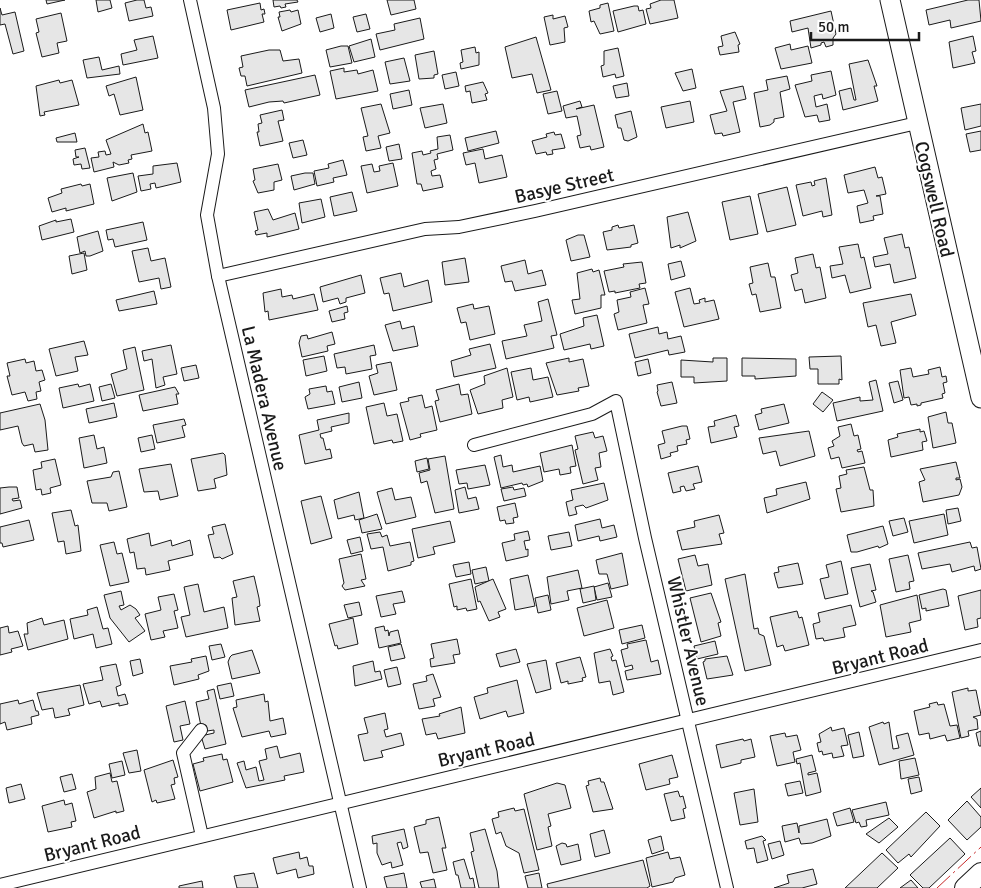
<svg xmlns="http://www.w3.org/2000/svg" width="981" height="888" viewBox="0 0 981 888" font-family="Signika,sans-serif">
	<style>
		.building { fill: #e6e6e6; stroke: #1a1a1a }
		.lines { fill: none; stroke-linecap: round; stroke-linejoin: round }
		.street-casing { stroke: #1a1a1a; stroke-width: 14 }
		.secondary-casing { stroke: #1a1a1a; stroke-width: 21 }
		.primary-casing { stroke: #1a1a1a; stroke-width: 22 }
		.street { stroke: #fff; stroke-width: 12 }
		.secondary { stroke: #fff; stroke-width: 19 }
		.primary { stroke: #fff; stroke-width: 20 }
		.power { stroke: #c62828; stroke-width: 1; stroke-dasharray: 18 4 2.5 4; stroke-linecap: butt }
		.labels { text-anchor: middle; stroke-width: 4; stroke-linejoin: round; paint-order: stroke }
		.street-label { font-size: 19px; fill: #1a1a1a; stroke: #fff }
	</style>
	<rect width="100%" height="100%" fill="#fff"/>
	<g class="building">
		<polygon points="46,0 65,0 47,4"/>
		<polygon points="96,0 110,0 112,8 98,12"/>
		<polygon points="137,0 144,0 146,8 151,7 153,16 129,21 125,3"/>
		<polygon points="273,0 297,0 298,2 285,4 286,7 281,8 280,6 274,7"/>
		<polygon points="387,0 414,0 416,9 391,15"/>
		<polygon points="661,0 674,0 678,18 650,24 646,9 651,8 650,4"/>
		<polygon points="968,0 979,0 981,21 951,28 950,20 929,25 926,10"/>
		<polygon points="260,3 261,10 264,9 265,14 262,14 264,22 231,30 227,10"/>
		<polygon points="608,3 614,31 600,34 594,21 591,22 589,11 600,8 600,5"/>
		<polygon points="634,6 638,6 639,11 643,10 646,24 618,32 613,11"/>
		<polygon points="0,8 2,15 15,12 24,51 13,54 5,24 0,25"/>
		<polygon points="290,10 291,12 298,10 301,24 282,31 278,17 280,17 279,12"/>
		<polygon points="831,11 836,34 833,38 833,45 826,47 824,42 821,43 821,45 811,48 808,28 792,32 790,21"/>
		<polygon points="61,13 67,41 57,43 59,53 42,57 36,33 39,32 36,19"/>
		<polygon points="331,14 334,28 320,32 316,18"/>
		<polygon points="366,14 370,29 357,32 353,17"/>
		<polygon points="553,15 553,19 565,16 568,27 564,28 565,42 550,45 544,17"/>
		<polygon points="420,18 424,39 380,50 376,34 395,30 394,24"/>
		<polygon points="735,32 740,44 738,45 739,52 720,55 718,47 723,46 721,36"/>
		<polygon points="153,36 158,58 123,65 121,54 137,50 134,40"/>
		<polygon points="973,36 976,51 972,52 975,63 953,68 949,42"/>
		<polygon points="536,37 551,90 537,93 532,74 512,78 505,47"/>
		<polygon points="371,39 375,57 354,62 349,46"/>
		<polygon points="790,44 791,50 808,46 812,63 781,69 775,48"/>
		<polygon points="341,46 348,46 352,63 330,67 326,50"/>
		<polygon points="475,47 476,53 479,52 479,65 461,69 460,63 463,62 461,50"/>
		<polygon points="618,48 624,76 616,78 615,74 603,77 601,66 604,65 604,51"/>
		<polygon points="269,50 280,50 283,61 299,59 302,73 247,86 245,76 241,76 239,68 243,67 241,56"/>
		<polygon points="434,51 438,74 434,75 434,78 419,79 415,55"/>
		<polygon points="99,57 102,70 119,66 120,74 87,78 83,60"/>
		<polygon points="404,58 410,81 390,84 385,62"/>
		<polygon points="868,60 877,86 874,86 878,101 843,110 839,91 851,88 854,100 856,100 849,64"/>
		<polygon points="344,68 344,72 357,70 358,74 373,70 378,91 336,99 330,71"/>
		<polygon points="692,69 696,88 683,91 675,73"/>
		<polygon points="831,71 836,95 823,99 822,94 814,96 816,107 827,104 830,120 819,122 817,115 805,117 795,85 812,81 811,75"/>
		<polygon points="456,72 459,86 445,89 442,75"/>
		<polygon points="315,75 320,95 284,103 283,101 269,102 249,107 245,90"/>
		<polygon points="787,76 790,89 780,92 784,117 774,119 774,122 770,125 760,127 754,93 768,90 766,80"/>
		<polygon points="136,77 143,110 120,115 114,94 109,96 106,86"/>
		<polygon points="59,80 60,83 72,80 79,105 44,112 45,115 40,116 36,86"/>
		<polygon points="483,82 488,93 485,94 487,100 472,103 470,91 466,92 465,86"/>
		<polygon points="627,83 629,96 616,98 613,86"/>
		<polygon points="743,86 746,99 733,102 740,132 723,136 722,133 715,134 710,115 727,111 720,91"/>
		<polygon points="409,90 412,105 393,109 390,94"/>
		<polygon points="557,91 562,111 548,114 543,94"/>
		<polygon points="580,101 582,107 576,109 594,105 604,147 591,150 590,146 580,148 577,136 581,135 577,116 566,118 563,106"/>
		<polygon points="690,101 694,122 666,128 661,107"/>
		<polygon points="381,104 390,133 378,136 381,148 366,151 363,137 368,136 361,108"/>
		<polygon points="443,104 447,123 425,128 420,108"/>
		<polygon points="981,104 981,126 965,130 961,108"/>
		<polygon points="282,110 284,120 278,121 283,141 260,146 257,132 259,132 258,124 262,123 260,115"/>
		<polygon points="631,111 637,137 628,141 624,140 621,128 618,128 615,115"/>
		<polygon points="143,124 145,133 148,132 152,151 131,155 132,159 128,160 129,163 119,165 113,162 114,167 94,172 91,158 99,157 98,152 105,151 106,155 111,154 106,140"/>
		<polygon points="496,131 499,143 468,151 465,138"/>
		<polygon points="981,131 981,150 970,152 966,134"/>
		<polygon points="554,132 555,135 561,134 565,148 552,150 553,154 547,155 546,152 536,154 532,141 547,137 546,134"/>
		<polygon points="75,133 77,142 57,142 56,138"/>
		<polygon points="450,135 453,150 437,154 438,159 434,160 436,169 431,171 432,176 440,175 443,187 423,191 421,184 417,184 412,153 422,151 423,155 431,153 430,151 438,149 437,137"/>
		<polygon points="303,140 307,155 293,158 289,143"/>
		<polygon points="399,144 402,159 389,161 386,147"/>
		<polygon points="85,148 90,168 82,169 81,164 74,165 73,159 79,157 76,157 75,150"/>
		<polygon points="483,149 485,159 502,155 507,177 479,183 475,163 466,165 463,153"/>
		<polygon points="343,160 347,175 333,178 334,182 317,186 314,171 329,168 328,164"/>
		<polygon points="177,163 181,182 156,188 155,183 150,184 151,189 141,191 138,176 153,174 153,166"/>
		<polygon points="393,163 398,186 367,193 361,166 372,164 374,172 380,171 379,166"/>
		<polygon points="278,164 282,180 274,182 274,190 258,193 253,181 255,180 253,169"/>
		<polygon points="875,167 878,178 882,177 886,194 876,196 880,196 883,214 873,216 874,220 860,223 857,206 868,203 864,190 848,193 844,175"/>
		<polygon points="133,173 137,192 112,201 107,178"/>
		<polygon points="305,173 313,173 315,184 294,190 291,176"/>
		<polygon points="826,178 832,215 823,217 822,211 803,216 796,185 811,182 812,186 815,185 814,181"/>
		<polygon points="81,184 82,186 90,184 94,204 66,211 66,208 52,212 48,198 62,193 61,189"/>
		<polygon points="787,187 796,225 767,232 758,194"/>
		<polygon points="352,192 357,211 334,216 330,197"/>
		<polygon points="750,196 758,234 730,240 722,202"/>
		<polygon points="321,199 325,217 302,223 299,203"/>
		<polygon points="268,209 273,220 295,213 299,229 267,237 267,233 256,235 255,231 258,230 254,212"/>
		<polygon points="688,212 696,241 680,248 680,245 671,248 667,217"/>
		<polygon points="71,219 74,232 42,240 39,226 56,220 56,222"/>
		<polygon points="143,222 147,240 115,247 113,239 108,240 106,230"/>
		<polygon points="618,225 619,228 634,225 638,243 631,245 631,247 607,250 603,232 612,230 612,227"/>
		<polygon points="98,231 103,251 90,256 86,256 85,251 80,253 77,237"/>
		<polygon points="902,234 905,248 909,247 916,278 894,283 890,264 875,267 873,257 888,254 884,238"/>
		<polygon points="578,235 584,235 590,257 571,261 566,240"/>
		<polygon points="858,244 861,258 864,257 871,288 850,293 845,275 832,278 830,266 843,264 839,247"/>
		<polygon points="148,248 151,261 165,258 171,287 161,289 159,278 139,282 132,251"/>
		<polygon points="84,253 87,270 72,274 69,256"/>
		<polygon points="813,254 816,268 820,267 826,298 805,303 802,289 795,291 791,275 798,273 795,258"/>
		<polygon points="465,258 469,282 445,285 442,262"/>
		<polygon points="525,260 528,274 542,270 546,285 515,291 512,281 505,282 501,266"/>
		<polygon points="681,261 685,276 671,280 668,264"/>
		<polygon points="642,262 646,283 639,284 640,288 615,293 615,291 609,292 604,271 624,267 623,264"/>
		<polygon points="768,263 771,277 775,277 781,308 760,312 756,294 752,295 749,284 753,283 750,267"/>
		<polygon points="592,269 593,272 599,270 605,295 601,295 601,308 575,314 572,300 580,299 577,273"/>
		<polygon points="401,273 404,287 428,280 432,302 393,311 389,293 384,294 380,278"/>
		<polygon points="361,275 365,293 346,298 346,302 340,304 338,298 323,302 320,287"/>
		<polygon points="645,288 649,304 643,305 647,323 618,330 614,314 619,312 617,300 631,297 630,292"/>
		<polygon points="690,288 694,304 700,303 699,300 705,298 705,302 714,300 719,319 684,327 675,292"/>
		<polygon points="281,289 282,297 292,295 293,299 314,294 318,310 269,320 268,311 265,312 263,293"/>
		<polygon points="154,291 157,304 119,311 116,300"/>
		<polygon points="911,294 916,315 891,322 896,343 881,346 876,325 868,327 863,303"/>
		<polygon points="548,299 557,335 551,336 554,348 506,359 502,341 527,336 524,325 542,321 538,302"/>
		<polygon points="473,304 474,309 489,306 495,334 470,340 466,322 461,323 457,308"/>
		<polygon points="347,306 348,312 344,313 345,319 332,322 329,311"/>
		<polygon points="597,315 604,346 591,349 590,344 564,350 560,334 584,326 583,318"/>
		<polygon points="400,321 402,329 414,326 418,346 393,351 385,325"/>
		<polygon points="658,327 659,334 667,332 668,339 681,336 685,352 669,355 668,350 635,358 629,334"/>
		<polygon points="332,332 335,344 327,346 328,351 302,357 299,343 301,336 307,335 308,339"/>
		<polygon points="84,341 88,355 75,357 78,371 56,376 49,349"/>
		<polygon points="490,344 496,368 454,377 451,361 471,355 469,349"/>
		<polygon points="171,345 177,374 163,377 165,385 156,388 152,359 144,361 142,351"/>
		<polygon points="374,345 376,355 370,356 372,369 346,374 345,367 337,368 334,354"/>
		<polygon points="135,347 144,390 117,396 111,374 127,369 123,350"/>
		<polygon points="324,356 327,371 306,376 303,360"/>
		<polygon points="841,356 842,380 839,379 839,384 818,384 818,369 810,369 809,357"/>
		<polygon points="569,358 569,362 583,359 589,386 578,388 579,391 557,395 546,363"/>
		<polygon points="713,358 727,358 727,381 694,383 694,377 681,377 681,360 713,362"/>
		<polygon points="742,358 796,359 796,376 755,379 755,376 742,376"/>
		<polygon points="25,359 26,363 34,361 36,371 42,370 45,380 39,382 41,391 36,392 37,399 28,401 25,392 12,395 7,376 10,376 7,363"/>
		<polygon points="648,359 651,373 638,376 635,362"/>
		<polygon points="391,362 397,390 374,395 369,376 378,373 376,365"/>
		<polygon points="196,365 199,378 184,381 181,368"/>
		<polygon points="940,367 942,377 946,376 947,382 943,383 945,393 942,394 943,398 921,403 921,405 917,406 917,404 911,405 909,397 904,398 900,370 911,368 913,377 929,374 928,370"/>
		<polygon points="507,368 513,397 502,400 503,408 478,414 470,390 485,384 484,376"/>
		<polygon points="531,368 533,380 548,377 553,397 530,402 529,397 517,400 511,372"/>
		<polygon points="876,380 883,411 837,421 833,403 860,397 860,401 873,400 869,382"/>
		<polygon points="898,381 903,400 894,403 889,383"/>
		<polygon points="359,382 362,398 342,402 339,387"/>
		<polygon points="672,382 677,403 661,406 657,392 658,391 657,385"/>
		<polygon points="78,384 79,387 90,384 94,401 63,408 59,388"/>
		<polygon points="111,384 115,398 102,401 99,387"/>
		<polygon points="459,384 461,395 468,394 472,414 440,422 435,401 439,400 436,390"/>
		<polygon points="326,386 327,392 332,391 335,404 308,409 305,397 310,394 309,389"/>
		<polygon points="175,387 179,394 176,394 178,404 143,411 139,395"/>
		<polygon points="822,392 833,400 823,412 813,404"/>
		<polygon points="422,395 425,408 432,406 437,430 420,434 421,437 410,440 400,403 409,401 408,398"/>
		<polygon points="114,403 117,417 89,423 86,409"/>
		<polygon points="384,403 387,416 397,414 403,441 393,443 392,440 374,444 366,407"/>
		<polygon points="40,404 45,420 48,450 35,452 33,444 24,446 22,443 18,426 0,430 0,413"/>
		<polygon points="784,404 789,423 759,430 755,415 762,413 761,409"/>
		<polygon points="946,412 948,423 952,423 956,443 933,448 928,417"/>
		<polygon points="349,413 349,423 331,427 332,431 320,434 321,438 323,438 326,450 330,449 332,458 305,464 299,435 319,430 317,420"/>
		<polygon points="736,415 739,426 734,427 737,437 711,443 708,427 715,426 714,421"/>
		<polygon points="184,419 186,425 182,426 185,437 157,443 153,425"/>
		<polygon points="851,424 854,436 858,435 861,449 857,450 858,452 862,451 865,463 842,468 839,457 831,459 828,448 834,446 832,441 840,436 838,427"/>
		<polygon points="682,426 687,426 690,439 686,440 687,444 677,446 678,451 670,453 671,456 661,459 658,445 665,443 662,431"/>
		<polygon points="920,429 920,432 924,431 927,441 922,442 923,450 891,457 888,440 898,437 897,434"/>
		<polygon points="809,431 815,456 780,466 776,451 763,454 759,438"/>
		<polygon points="593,432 595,438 603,436 607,451 599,453 601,467 595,468 598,480 583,484 575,450 578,449 575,436"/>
		<polygon points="94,435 97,449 104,447 107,463 84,468 79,438"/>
		<polygon points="152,435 155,449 141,452 138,438"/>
		<polygon points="572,445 576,466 570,467 571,473 560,475 559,469 544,472 540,453"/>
		<polygon points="223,453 225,455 227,475 214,479 216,488 198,491 191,459"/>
		<polygon points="501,455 503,467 512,465 513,472 540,466 543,481 528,487 527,484 523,485 522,483 501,488 494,457"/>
		<polygon points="445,456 454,509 435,513 427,481 421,483 419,473 430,470 428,459"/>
		<polygon points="427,458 429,469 417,472 415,461"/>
		<polygon points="55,459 61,485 50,488 51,493 42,495 41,489 36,490 33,470 42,468 41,462"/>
		<polygon points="956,462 960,478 956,478 956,480 960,479 962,487 959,495 923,502 919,482 925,480 920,469"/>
		<polygon points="171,464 178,496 160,500 158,491 144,492 139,469"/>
		<polygon points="485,465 490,485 468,489 467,483 459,484 456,470"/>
		<polygon points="698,466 702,482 693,484 695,489 686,491 684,486 680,487 681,491 673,493 668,473"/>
		<polygon points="864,467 870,490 873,490 874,506 841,512 836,489 841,488 839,476 847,474 846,470"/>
		<polygon points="119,471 127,507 109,511 107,503 92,503 87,481 111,477 113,472"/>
		<polygon points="806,482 810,499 767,513 764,498 777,495 776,489"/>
		<polygon points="604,483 608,500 586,508 583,505 575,507 577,514 569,516 566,502 573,500 571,490"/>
		<polygon points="9,487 17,487 19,498 12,499 13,501 20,500 22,508 0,514 0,488"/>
		<polygon points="465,487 468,499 476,497 479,509 459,513 455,490"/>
		<polygon points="513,487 514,490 524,488 526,496 504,501 501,489"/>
		<polygon points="392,488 395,500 411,497 416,517 386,524 377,492"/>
		<polygon points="359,492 364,518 355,520 354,515 338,519 334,500"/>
		<polygon points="321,496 332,538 311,544 301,501"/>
		<polygon points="515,503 518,517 513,518 514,523 506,524 505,520 500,521 497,507"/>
		<polygon points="958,508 961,521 948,524 946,510"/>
		<polygon points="71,510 75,526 78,525 81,551 66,554 64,541 58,542 52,513"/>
		<polygon points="377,514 382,529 362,533 359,520"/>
		<polygon points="944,514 948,535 914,543 909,521"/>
		<polygon points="719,515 724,533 719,534 722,544 682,550 677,531 695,527 694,521"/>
		<polygon points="904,518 908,532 893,536 889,521"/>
		<polygon points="600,519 602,528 614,525 617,537 600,541 599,536 578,541 575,525"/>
		<polygon points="29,520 34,540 3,547 2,543 0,543 0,527"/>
		<polygon points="450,521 455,542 433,547 435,554 418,558 412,529"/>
		<polygon points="225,524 233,554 222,559 220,557 214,558 208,535 214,534 212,527"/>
		<polygon points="883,526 888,544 879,548 878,546 857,552 851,552 847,535"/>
		<polygon points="528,531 530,540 524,541 526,550 528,549 528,556 506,561 502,543 515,540 514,534"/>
		<polygon points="380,532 382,537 387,535 390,546 410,542 414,561 411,562 411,565 388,571 383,547 371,549 367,534"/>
		<polygon points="569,532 572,546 551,550 548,536"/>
		<polygon points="149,533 151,546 171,540 172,546 190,540 193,555 168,561 170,570 146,575 145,568 137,569 134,552 130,553 127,539"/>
		<polygon points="360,537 363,551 351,554 347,540"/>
		<polygon points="114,542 117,554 122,553 129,582 110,586 100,545"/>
		<polygon points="970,542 972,548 977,547 981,569 975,571 974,566 952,572 950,564 922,569 918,553"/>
		<polygon points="622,553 628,585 611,589 607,574 599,574 596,560"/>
		<polygon points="361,554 366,579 361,580 365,586 345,590 342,586 344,583 339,559"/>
		<polygon points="695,555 698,566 708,564 712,585 686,591 678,559"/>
		<polygon points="908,555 914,581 909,582 910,589 896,592 889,559"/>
		<polygon points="841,561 848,594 825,599 820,579 829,577 826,565"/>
		<polygon points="469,562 471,574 456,577 453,565"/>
		<polygon points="798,563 803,584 778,588 774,573 779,572 778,567"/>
		<polygon points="870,564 876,590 871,591 873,592 876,602 860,607 851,568"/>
		<polygon points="486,567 489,581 475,584 472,570"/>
		<polygon points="578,570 582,588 567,591 569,600 551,604 547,577"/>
		<polygon points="745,574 754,629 758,628 759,634 764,636 771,665 745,671 725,579"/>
		<polygon points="528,575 535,606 515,610 510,579"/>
		<polygon points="254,576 259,598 260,606 257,607 260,621 235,625 232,598 237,597 233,581"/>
		<polygon points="471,579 477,609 467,611 466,608 457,610 457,606 454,607 449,584"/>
		<polygon points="493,579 506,609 498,612 500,617 489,621 480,601 478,602 475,587"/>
		<polygon points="608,583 612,597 597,600 594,587"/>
		<polygon points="198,584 204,612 224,607 228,628 186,637 181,617 190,615 184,587"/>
		<polygon points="594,586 596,600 583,603 580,589"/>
		<polygon points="943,589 946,590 949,606 926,611 926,608 922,609 919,595"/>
		<polygon points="981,590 981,618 977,619 978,627 965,630 958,596"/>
		<polygon points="121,591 124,605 119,606 121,610 130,605 136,609 140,615 135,618 145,631 129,642 110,618 104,595"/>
		<polygon points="402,591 405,602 393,604 396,614 381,617 376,596"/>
		<polygon points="711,593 721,622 718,623 721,636 701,642 690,598"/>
		<polygon points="174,594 178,610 174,611 178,628 163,631 165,637 151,640 145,614 161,610 158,597"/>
		<polygon points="548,595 551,610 538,613 535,598"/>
		<polygon points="917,595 921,620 909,623 911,632 886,637 880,605"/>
		<polygon points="607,600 614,628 584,636 577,608"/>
		<polygon points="359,602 362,615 348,618 344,605"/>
		<polygon points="851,605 856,625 843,628 845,637 824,641 823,638 816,639 813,624 820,622 818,613"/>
		<polygon points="97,607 103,629 108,628 112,644 96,648 93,634 74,639 70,619 88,615 87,610"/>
		<polygon points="797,611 799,618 802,617 809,645 785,651 783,645 777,647 770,617"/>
		<polygon points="42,618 44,625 64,620 68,639 28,650 24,634 28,634 27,623"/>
		<polygon points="353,618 358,644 338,649 337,645 335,646 329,624"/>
		<polygon points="642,625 645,638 622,644 619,630"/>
		<polygon points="8,626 9,633 18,631 23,646 11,649 12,652 0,655 0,628"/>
		<polygon points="384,626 385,631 388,630 389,636 390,632 398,630 401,643 379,648 375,628"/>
		<polygon points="457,639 460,654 453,655 455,663 431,667 430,659 434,658 431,644"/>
		<polygon points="646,640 651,662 658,660 661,674 627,680 625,671 633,669 632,665 625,667 621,650 628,648 627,644"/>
		<polygon points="715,641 718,654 697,659 694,646"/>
		<polygon points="221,644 225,657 212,660 209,646"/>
		<polygon points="401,644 405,658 391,661 388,647"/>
		<polygon points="516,649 520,662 500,667 496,654"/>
		<polygon points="610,649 613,656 611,657 612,661 616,660 624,692 613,695 610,681 599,683 594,653"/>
		<polygon points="252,650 260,673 232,679 228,662 230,657 232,655"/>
		<polygon points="206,656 209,671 198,675 199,679 174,685 170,666 192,662 191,659"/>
		<polygon points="727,656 733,675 707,679 703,662 705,661 705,659"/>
		<polygon points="580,657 586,677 582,678 583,681 568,684 568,681 561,683 556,663"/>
		<polygon points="140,659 143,673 133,676 130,661"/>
		<polygon points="546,660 551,689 536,693 527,664"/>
		<polygon points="373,661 375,672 380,671 382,679 355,686 353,666"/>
		<polygon points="116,664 121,685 116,687 118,696 125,694 128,704 119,706 119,703 102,707 100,701 89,704 83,684 103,680 100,667"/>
		<polygon points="397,667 401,684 388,687 384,670"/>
		<polygon points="433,674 441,697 433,699 435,706 419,709 413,684 427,681 426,676"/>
		<polygon points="517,680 524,713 508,717 506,711 480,719 474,697 488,693 487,688"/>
		<polygon points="231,683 234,696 220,699 217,686"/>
		<polygon points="80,685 84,705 68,709 70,715 55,718 53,708 42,710 37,693"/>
		<polygon points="968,688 968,691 976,690 981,715 973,717 977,719 978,729 968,731 969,736 961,738 952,692"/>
		<polygon points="214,689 226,744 205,749 201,736 214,733 214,730 207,731 206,725 201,726 196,702 209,699 207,691"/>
		<polygon points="264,694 265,702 268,701 270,721 283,718 286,734 271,737 269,731 242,737 233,708 237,707 236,700"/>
		<polygon points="18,700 19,704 33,700 36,711 38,711 39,715 31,717 32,724 7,730 5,722 0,724 0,704"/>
		<polygon points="185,701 190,724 180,726 183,740 174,742 166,706"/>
		<polygon points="937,702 938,705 944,704 950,726 957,725 960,738 947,741 945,735 930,739 929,733 919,735 914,711 930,707 929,704"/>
		<polygon points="461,707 465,733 438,739 436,733 426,735 422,719 440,716 439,714"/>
		<polygon points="385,713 388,729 384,730 386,737 401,733 404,745 381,751 383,757 364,761 358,735 368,733 364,718"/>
		<polygon points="883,722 884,724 889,722 893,749 899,748 896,736 908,733 914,755 879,765 869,727"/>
		<polygon points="831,727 832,731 844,728 848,745 841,746 844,756 833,758 832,753 823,755 822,751 819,752 817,743 821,742 819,734"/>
		<polygon points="981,731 981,746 979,746 976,733"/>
		<polygon points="859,732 864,756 853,758 848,735"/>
		<polygon points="785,733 786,737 797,735 801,750 793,752 795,762 777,766 770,736"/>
		<polygon points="743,739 744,741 751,739 755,757 741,760 741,763 721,768 716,745"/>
		<polygon points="277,746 280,758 300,753 304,772 284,776 285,780 246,788 237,763 244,761 246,770 256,767 259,781 264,780 259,761 267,759 265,749"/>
		<polygon points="137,750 141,771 129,773 123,753"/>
		<polygon points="222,754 223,760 227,759 233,782 200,791 193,764 204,761 203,758"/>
		<polygon points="672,755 678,777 669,779 670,784 646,790 639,764"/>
		<polygon points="812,755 816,771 808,773 808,775 817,773 821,792 806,796 800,763 797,764 796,759"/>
		<polygon points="915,758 919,775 901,779 899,761"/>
		<polygon points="173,760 178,777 174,778 175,784 171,785 175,799 157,803 156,800 152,802 144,770"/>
		<polygon points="122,761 125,775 112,778 109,764"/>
		<polygon points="110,773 112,782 117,781 124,811 116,813 116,811 94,818 87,792 96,789 95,777"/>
		<polygon points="72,774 76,789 64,792 60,777"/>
		<polygon points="919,777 922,791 911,794 908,779"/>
		<polygon points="600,778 601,782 604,782 613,809 593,812 586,786 589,785 588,781"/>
		<polygon points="800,781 803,793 788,796 785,784"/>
		<polygon points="557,783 565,785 571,808 548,814 551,826 548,827 552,846 537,850 524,794"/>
		<polygon points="21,784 25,799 9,803 6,788"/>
		<polygon points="981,788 981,808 971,797"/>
		<polygon points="754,789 758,822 740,825 734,793"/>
		<polygon points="678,791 680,797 683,796 686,808 683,809 685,818 671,821 664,794"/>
		<polygon points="64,800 65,805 72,803 76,821 71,822 72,827 48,832 42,806"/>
		<polygon points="967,801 981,817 981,827 967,840 948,820"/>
		<polygon points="886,802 889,815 866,820 867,826 861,827 859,822 856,823 852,810"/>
		<polygon points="514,808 515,811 524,809 539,870 524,873 519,853 506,846 501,832 496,834 492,819 499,817 498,812"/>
		<polygon points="850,808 854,822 837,826 833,813"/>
		<polygon points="926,812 940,826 911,857 909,854 898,863 886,850"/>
		<polygon points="439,817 446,848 442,848 447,870 433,873 428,852 420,853 414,827 426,824 426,820"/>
		<polygon points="889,818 898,827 879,843 866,834"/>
		<polygon points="827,819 831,836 812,843 801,844 799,838 785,842 782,826 797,823 799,833 799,826"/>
		<polygon points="404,829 408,847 403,849 401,842 397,843 403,865 392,868 391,862 382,865 377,853 377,843 373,844 372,836"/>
		<polygon points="485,829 497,871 499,888 479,888 471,852 474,851 470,833"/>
		<polygon points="604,830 610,853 595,857 590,834"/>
		<polygon points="661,836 664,850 652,854 648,840"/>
		<polygon points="762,836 766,840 763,841 768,860 757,863 754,848 747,849 745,841"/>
		<polygon points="950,838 965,854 929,888 923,888 910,875"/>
		<polygon points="780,841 784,855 772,859 768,844"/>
		<polygon points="562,843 566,844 567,847 578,844 581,860 561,865 556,846"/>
		<polygon points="299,852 300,859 307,857 309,866 313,866 314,874 298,878 296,869 277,874 273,858"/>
		<polygon points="668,852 670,859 680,857 685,875 675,878 673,882 652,887 646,858"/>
		<polygon points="882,853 898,868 877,888 845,888"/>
		<polygon points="464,859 470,879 473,878 475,888 461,888 458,875 456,875 453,862"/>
		<polygon points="643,860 650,886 647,888 548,888 547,884"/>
		<polygon points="813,869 817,884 802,888 774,888 789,883 787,875"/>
		<polygon points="254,873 258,888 237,888 234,876"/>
		<polygon points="404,873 407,888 387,888 384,877"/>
		<polygon points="539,873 542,888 528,888 525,876"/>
		<polygon points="434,879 436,888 422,888 420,882"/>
		<polygon points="911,880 918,888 900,888"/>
		<polygon points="202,881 203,888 179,888 179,886"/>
	</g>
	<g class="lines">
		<defs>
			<g id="street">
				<polyline points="190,0 214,108 218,154 207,215 218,276 360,888"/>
				<polyline points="218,276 425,229 459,227 535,211 917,123"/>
				<polyline points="474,445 592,414 616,401 645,538 727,888"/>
				<polyline points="201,730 183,753 202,836"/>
				<path d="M 0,885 C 327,805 655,731 981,650"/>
			</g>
			<polyline id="secondary" points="890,0 981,398"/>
			<polyline id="primary" points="965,888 981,873"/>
		</defs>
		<use href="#street" class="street-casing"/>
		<use href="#secondary" class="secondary-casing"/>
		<use href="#primary" class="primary-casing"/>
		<use href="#street" class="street"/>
		<use href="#secondary" class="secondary"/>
		<use href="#primary" class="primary"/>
		<polyline class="power" points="937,888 981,847"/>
	</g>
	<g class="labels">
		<g class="street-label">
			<text transform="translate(564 185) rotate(-13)" y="7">Basye Street</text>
			<text transform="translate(935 199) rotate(77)" y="7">Cogswell Road</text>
			<text transform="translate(265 398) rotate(77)" y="7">La Madera Avenue</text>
			<text transform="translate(689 641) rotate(77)" y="7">Whistler Avenue</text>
			<text transform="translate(880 656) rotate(-14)" y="7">Bryant Road</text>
			<text transform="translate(486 749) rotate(-13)" y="7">Bryant Road</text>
			<text transform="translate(92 843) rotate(-14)" y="7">Bryant Road</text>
		</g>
	</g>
	<path d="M811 32v8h108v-8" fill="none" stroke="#1a1a1a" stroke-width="2.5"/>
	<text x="818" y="32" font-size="15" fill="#1a1a1a" stroke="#ffffff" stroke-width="4" paint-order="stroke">50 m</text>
</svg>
